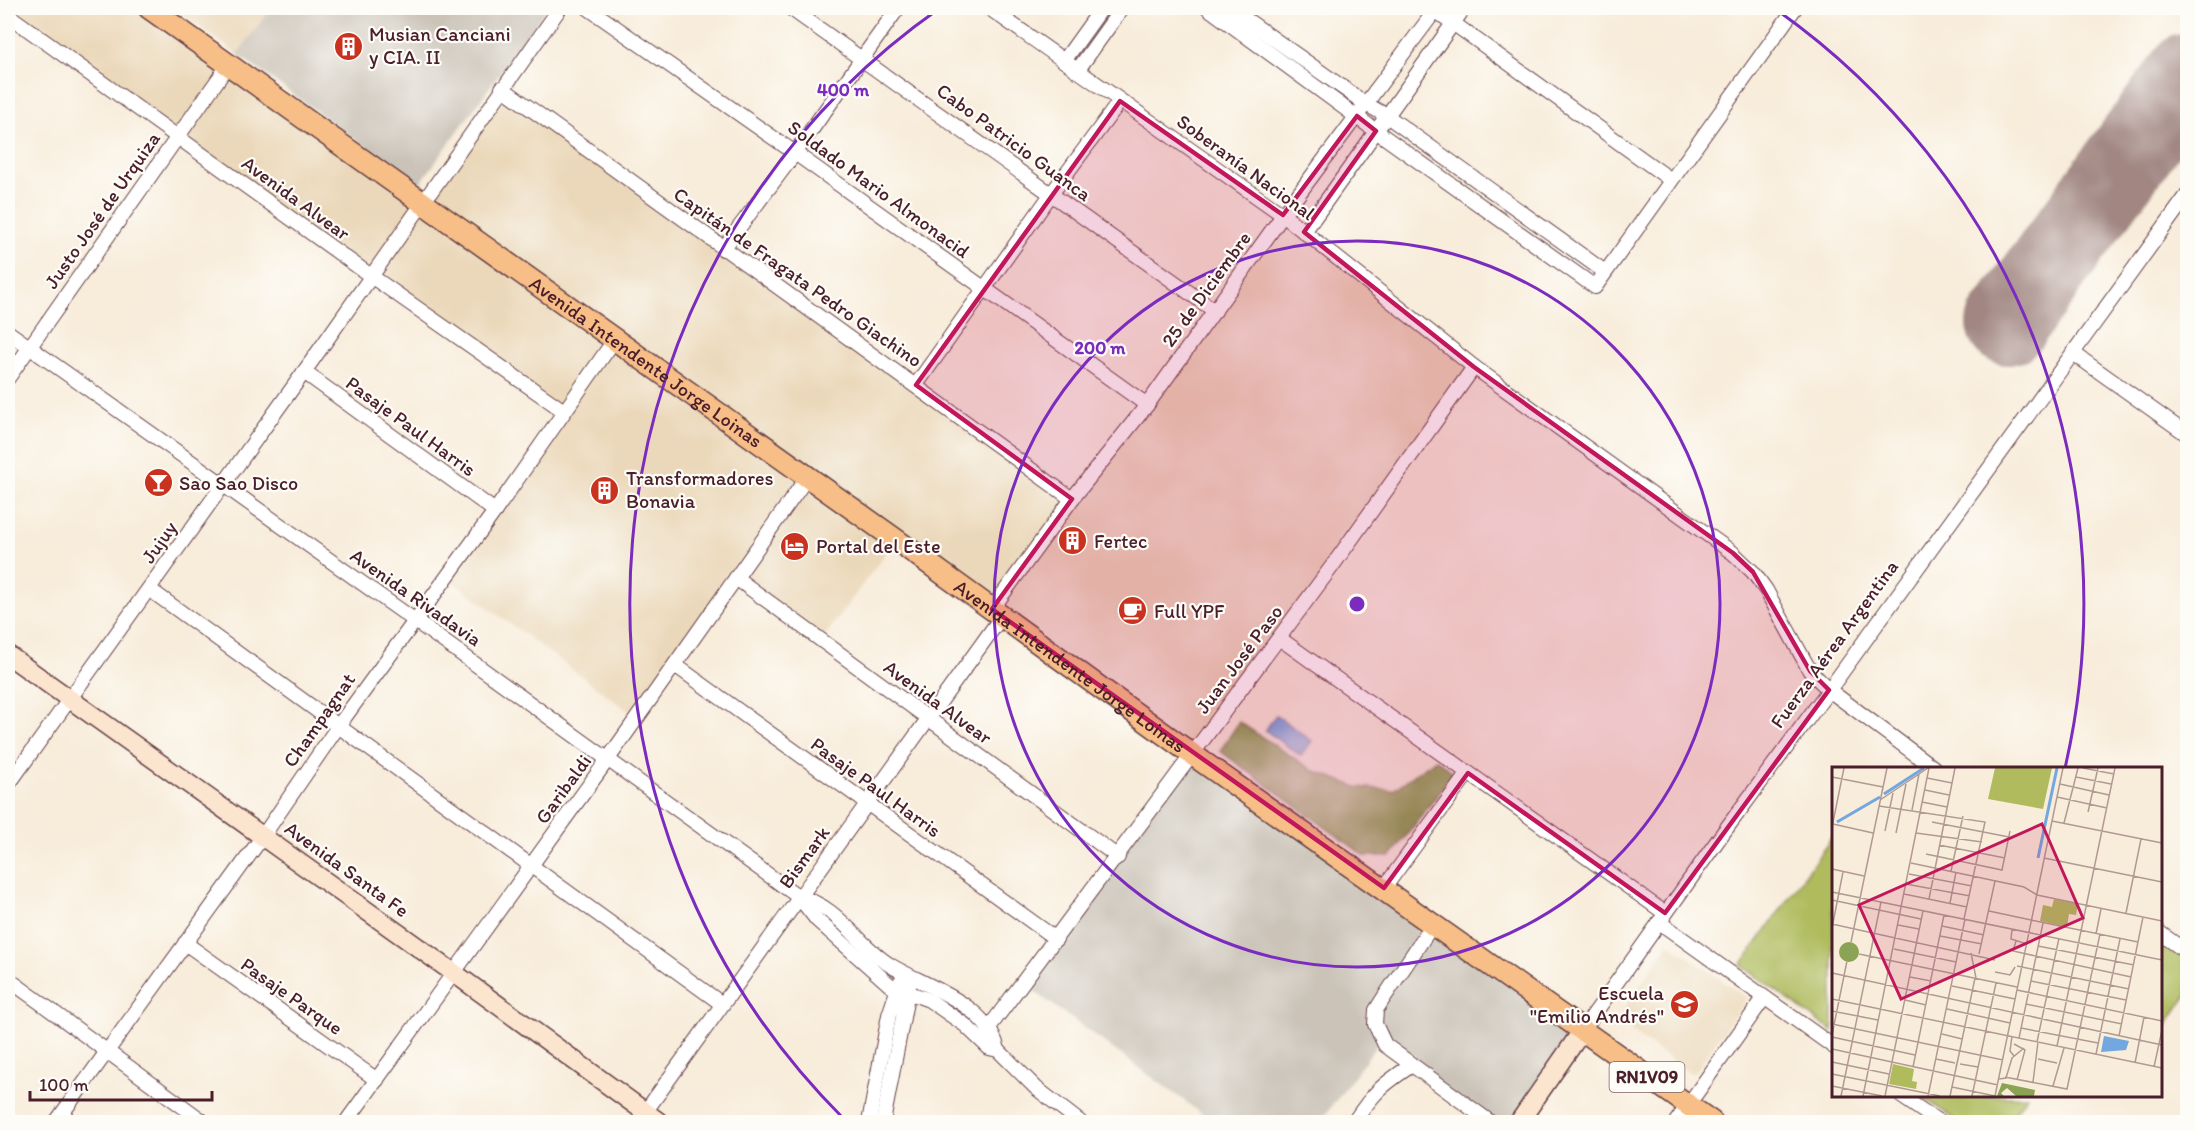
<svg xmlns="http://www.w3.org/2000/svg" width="2195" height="1130" viewBox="0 0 2195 1130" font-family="Itim,sans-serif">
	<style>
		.built { fill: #ebd8ba }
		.industrial { fill: #cbc3b8 }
		.green { fill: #afbb5d; stroke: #7c6d44; stroke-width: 1.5 }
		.forest { fill: #8ba354; stroke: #6a6140; stroke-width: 1.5 }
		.water { fill: #73a7df; stroke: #5e6385; stroke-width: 1.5 }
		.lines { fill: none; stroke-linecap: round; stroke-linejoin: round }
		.runway { stroke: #a18682; stroke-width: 82 }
		.street-casing { stroke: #643e45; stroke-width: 16 }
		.secondary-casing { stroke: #643e45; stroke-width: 21 }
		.primary-casing { stroke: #643e45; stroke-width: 24 }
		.street { stroke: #fff; stroke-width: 14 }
		.secondary { stroke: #fce5cf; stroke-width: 18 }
		.primary { stroke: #f7be87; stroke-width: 21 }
		.marked { fill: #c2185b; fill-opacity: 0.2; stroke: #c2185b; stroke-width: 4.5; stroke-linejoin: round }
		.ring { fill: none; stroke: #7b2cbf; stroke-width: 3 }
		.labels { text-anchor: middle; stroke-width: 4.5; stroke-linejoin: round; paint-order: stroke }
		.shield { fill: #fdfcf7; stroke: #806168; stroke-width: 1.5 }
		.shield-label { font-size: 18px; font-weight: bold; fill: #4a1f2b }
		.poi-label { font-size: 20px; fill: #4a1f2b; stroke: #fdfcf7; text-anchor: start }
		.street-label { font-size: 20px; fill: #4a1f2b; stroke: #fdfcf7 }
		.inset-river { fill: none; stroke: #73a7df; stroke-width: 3 }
		.inset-road { fill: none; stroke: #b29a94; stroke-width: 1.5 }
		.view { fill: #c2185b; fill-opacity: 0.15; stroke: #c2185b; stroke-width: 3 }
		.inset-edge { fill: none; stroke: #4a1f2b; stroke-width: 3 }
		.centre { fill: #7b2cbf; stroke: #fdfcf7; stroke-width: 3 }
		.ring-label { font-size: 18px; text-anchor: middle; font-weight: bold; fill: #7b2cbf; stroke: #fdfcf7; stroke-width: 4.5; stroke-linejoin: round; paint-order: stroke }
	</style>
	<rect width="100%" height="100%" fill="#fdfcf7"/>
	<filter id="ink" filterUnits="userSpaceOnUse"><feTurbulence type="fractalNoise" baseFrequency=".0167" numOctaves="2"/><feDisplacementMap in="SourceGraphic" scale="12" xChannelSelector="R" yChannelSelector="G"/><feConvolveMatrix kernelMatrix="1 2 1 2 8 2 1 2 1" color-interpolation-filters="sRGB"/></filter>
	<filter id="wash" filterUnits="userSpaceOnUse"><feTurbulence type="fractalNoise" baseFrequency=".008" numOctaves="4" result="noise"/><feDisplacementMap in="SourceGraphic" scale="24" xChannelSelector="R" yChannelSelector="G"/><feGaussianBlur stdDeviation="1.35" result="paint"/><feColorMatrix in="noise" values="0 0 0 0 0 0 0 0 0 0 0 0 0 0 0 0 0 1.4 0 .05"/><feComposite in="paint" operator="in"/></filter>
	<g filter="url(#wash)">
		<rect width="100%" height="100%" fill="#f8ecda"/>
		<g class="built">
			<polygon points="8,8 149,8 424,202 508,94 1071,499 1283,215 1474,367 1193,755 896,539 821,641 736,579 638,718 448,578 564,412 8,15"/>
			<polygon points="173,8 271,8 237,54"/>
			<polygon points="1669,943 1747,998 1696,1071 1690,1073 1632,1032 1623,1010"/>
		</g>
		<g class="industrial">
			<polygon points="271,8 547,8 419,185 237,54"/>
			<polygon points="1193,755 1582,1031 1519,1122 1490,1122 1412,1065 1376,1046 1320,1122 1213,1122 1023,983"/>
		</g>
		<g class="green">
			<polygon points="1833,836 1833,1032 1741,965"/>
			<polygon points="2161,933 2188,953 2187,994 2161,1033"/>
			<polygon points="1921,1096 2027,1096 2008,1122 1959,1122"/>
		</g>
		<polygon class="forest" points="1239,722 1312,770 1357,787 1393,790 1436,759 1454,773 1391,856 1365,856 1220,751"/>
		<polygon class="water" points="1276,715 1312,741 1301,756 1265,730"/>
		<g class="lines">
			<polyline class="runway" points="2007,324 2188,74"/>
		</g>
	</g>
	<g filter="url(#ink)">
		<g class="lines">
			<defs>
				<g id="street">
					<polyline points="588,8 795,153 1147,405"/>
					<polyline points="790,8 1215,311"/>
					<polyline points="989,8 1283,215 1474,367 1733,553 1753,572 1766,590 1810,671 1829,690 1934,768"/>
					<polyline points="1208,8 1376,131 1595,287 1795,8"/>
					<polyline points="1230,8 1366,104 1387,116 1605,272"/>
					<polyline points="1432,8 1671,180"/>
					<polyline points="8,15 371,276 564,411"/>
					<polyline points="1064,61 1102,8"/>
					<polyline points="1077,71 1122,8"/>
					<polyline points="502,88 1072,499"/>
					<polyline points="1304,232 1464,8"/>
					<polyline points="723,249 795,153 898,8"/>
					<path d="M 8,332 L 414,620 L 799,897 C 839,906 857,945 890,965 C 926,987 987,1003 998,1050"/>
					<polyline points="2073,353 2188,435"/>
					<polyline points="304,372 495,511"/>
					<polyline points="8,378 229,64"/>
					<polyline points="916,385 1052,193 1120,101"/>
					<polyline points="736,578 1118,857"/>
					<polyline points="149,589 722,1004"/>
					<polyline points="992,609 1072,499 1147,405 1283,215 1437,8"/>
					<polyline points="1279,638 1665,913"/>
					<polyline points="675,665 1056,939"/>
					<polyline points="8,785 304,372 560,8"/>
					<polyline points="1384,888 1468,773"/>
					<polyline points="799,897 817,920 891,986 929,1000 965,1025 989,1048 998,1050 1036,1088 1080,1122"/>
					<polyline points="1659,922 1834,1047"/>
					<polyline points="1433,924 1383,999 1376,1010 1375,1024 1385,1045 1490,1122"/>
					<polyline points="2160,933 2188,953"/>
					<polyline points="185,943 377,1080"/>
					<polyline points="8,979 204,1122"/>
					<polyline points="988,1029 1333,565 1474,367"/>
					<polyline points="1582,1031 1723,833 1829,690 2188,194"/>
					<polyline points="1901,1096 1939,1122"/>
					<polyline points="56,1122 263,836 339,725 495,511 615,339"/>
					<polyline points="346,1122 608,759 808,476"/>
					<polyline points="638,1122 1002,616"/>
					<polyline points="869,1122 889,1015 900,982"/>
					<polyline points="883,1122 909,986"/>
					<path d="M 1354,1122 C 1374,1092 1382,1085 1412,1065"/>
					<polyline points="1676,1122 1764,998"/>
				</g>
				<g id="secondary">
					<polyline points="8,655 454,973 659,1122"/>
					<polyline points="1519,1122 1582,1031"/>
				</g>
				<g id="primary">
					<path id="s1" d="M 149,8 L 895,539 L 1193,755 L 1712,1122"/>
				</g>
			</defs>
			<use href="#street" class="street-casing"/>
			<use href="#secondary" class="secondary-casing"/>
			<use href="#primary" class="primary-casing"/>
			<use href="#street" class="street"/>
			<use href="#secondary" class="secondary"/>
			<use href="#primary" class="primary"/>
		</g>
	</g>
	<path class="marked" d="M 1120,101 L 1283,215 L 1357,116 L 1376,131 L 1304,232 L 1474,367 L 1733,553 L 1753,572 L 1810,671 L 1829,690 L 1665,913 L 1468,773 L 1384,888 L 992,609 L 1072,499 L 916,385 Z"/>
	<g class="ring">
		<circle cx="1357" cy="604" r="363"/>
		<path d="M843 1118A727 727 0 0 1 940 8M1774 8A727 727 0 0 1 2065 768"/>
	</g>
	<defs>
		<symbol id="building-disc" viewBox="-11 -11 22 22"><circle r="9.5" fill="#c8321e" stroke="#fdfcf7"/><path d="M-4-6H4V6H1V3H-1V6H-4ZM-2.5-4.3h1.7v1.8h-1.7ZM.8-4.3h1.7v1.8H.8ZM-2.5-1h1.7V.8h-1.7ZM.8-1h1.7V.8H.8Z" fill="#fff"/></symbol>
		<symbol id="bar-disc" viewBox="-11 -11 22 22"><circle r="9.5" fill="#c8321e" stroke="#fdfcf7"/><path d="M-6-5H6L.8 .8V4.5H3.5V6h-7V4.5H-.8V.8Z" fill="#fff"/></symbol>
		<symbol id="hotel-disc" viewBox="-11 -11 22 22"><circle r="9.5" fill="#c8321e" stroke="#fdfcf7"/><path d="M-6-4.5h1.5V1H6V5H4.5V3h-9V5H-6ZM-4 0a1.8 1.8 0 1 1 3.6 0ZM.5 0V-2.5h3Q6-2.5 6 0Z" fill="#fff"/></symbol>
		<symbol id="cafe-disc" viewBox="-11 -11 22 22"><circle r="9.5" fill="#c8321e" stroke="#fdfcf7"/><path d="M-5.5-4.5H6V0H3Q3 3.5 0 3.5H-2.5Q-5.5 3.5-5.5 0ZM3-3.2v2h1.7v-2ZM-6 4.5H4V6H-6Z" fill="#fff"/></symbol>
		<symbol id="school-disc" viewBox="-11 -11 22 22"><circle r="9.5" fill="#c8321e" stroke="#fdfcf7"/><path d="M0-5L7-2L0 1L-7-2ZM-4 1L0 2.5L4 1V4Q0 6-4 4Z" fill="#fff"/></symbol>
	</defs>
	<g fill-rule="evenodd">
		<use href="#building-disc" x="332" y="30" width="33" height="33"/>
		<use href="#bar-disc" x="142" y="466" width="33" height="33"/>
		<use href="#building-disc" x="588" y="474" width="33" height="33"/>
		<use href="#building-disc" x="1056" y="524" width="33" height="33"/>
		<use href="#hotel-disc" x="778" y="530" width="33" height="33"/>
		<use href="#cafe-disc" x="1116" y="594" width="33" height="33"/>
		<use href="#school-disc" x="1668" y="988" width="33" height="33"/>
	</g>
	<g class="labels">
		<rect class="shield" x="1609.5" y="1062" width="75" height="30" rx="4.5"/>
		<g class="shield-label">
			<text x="1647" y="1083">RN1V09</text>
		</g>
		<g class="poi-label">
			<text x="369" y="41">Musian Canciani<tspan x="369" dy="23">y CIA. II</tspan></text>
			<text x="626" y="485">Transformadores<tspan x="626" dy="23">Bonavia</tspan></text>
			<text x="179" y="490">Sao Sao Disco</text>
			<text x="1094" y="548">Fertec</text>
			<text x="816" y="553">Portal del Este</text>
			<text x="1154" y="618">Full YPF</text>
			<text x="1664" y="1000" text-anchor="end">Escuela<tspan x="1664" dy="23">"Emilio Andrés"</tspan></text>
		</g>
		<g class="street-label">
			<text transform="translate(1014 142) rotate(36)" y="7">Cabo Patricio Guanca</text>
			<text transform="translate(1246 167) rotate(36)" y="7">Soberanía Nacional</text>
			<text transform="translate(879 189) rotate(36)" y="7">Soldado Mario Almonacid</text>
			<text transform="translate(296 198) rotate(36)" y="7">Avenida Alvear</text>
			<text transform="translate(102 210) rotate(-55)" y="7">Justo José de Urquiza</text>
			<text transform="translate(798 277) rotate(35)" y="7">Capitán de Fragata Pedro Giachino</text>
			<text transform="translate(1206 289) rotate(-54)" y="7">25 de Diciembre</text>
			<text dy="7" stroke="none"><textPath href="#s1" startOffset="610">Avenida Intendente Jorge Loinas</textPath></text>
			<text transform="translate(411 426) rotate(36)" y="7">Pasaje Paul Harris</text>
			<text transform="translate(159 542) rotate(-55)" y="7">Jujuy</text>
			<text transform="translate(416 597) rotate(35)" y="7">Avenida Rivadavia</text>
			<text transform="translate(1834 644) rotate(-54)" y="7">Fuerza Aérea Argentina</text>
			<text transform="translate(1239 659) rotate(-53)" y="7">Juan José Paso</text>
			<text dy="7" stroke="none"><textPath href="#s1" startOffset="1132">Avenida Intendente Jorge Loinas</textPath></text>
			<text transform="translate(938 702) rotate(36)" y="7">Avenida Alvear</text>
			<text transform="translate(319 720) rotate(-55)" y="7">Champagnat</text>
			<text transform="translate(876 787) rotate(36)" y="7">Pasaje Paul Harris</text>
			<text transform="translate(563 789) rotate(-54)" y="7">Garibaldi</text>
			<text transform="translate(804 857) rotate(-54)" y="7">Bismark</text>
			<text transform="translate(347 869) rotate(36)" y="7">Avenida Santa Fe</text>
			<text transform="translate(292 996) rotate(35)" y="7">Pasaje Parque</text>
		</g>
	</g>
	<g transform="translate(1832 767)">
		<rect width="330" height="330" fill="#f8ecda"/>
		<path d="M 163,1 L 220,1 L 211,42 L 156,32 ZM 222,132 L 246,137 L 244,148 L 237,147 L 235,160 L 208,154 L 211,138 L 220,140 ZM 61,297 L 82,302 L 80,314 L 85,315 L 84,322 L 57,317 Z" fill="#afbb5d"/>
		<path d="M7 185a10 10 0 1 1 20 0a10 10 0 1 1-20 0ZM 170,316 L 203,323 L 202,329 L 184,329 L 175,321 L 169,326 L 172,329 L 165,329 Z" fill="#8ba354"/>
		<path d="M 272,269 L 297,274 L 294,283 L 269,285 Z" fill="#73a7df"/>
		<path class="inset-river" d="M 52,27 L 92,1M 5,55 L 48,30M 206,91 L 225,1"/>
		<path class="inset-road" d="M 251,1 L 282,7M 0,10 L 51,20M 244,10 L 279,17M 95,11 L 120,16M 228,17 L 277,28M 93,23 L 117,28M 225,30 L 275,41M 48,33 L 96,1M 90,35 L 115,40M 47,39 L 153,55 L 132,152M 80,43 L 87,7M 256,45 L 266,1M 220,54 L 330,76M 100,55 L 177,70M 232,56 L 246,1M 1,57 L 41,66M 0,60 L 12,1M 53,64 L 61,26M 64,66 L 74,17M 84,66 L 150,75M 107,78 L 173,91M 94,87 L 170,103 L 178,64M 212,91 L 330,115M 79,96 L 192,120 L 205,128 L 330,154M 0,102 L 32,109M 119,104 L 131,49M 77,107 L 140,119M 74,117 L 138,129M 0,125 L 330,193M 72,127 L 135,140M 97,132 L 123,1M 0,133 L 89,152M 118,136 L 124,105M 157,144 L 199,153M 294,146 L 309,72M 199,153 L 306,175M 0,157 L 163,193M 66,158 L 87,162M 110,159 L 152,168M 0,161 L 11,105M 180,162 L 179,172 L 195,177M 264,167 L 269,142M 108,169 L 150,177M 184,174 L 181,184 L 299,210M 19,175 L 55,1M 206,179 L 302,198M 62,182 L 124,195M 139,186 L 144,211M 27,187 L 185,220M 147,187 L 163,114M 185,199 L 297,222M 163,205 L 178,208 L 183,200M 0,206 L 330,278M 78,210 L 99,214M 199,214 L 294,233M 120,219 L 183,232M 185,223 L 330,254M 0,232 L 330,301M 73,233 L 94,238M 194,237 L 290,257M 115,242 L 178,256M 0,244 L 46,253M 0,257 L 171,293M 189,261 L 266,276M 110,267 L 130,272M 0,268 L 15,194M 180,269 L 178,284 L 182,289M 287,269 L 311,150M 0,270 L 83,288M 187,271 L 211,156M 205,275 L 227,171M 182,277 L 193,283 L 185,313M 225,279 L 283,1M 0,282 L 166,318M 264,287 L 288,172M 104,292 L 123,296M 126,292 L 143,211M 206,292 L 225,296M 0,295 L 57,307M 303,296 L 312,250M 128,297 L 146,300M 81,300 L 112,148M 322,300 L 330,263M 0,307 L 108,329M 173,310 L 235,322 L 268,167M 167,312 L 174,311 L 180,291 L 192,281M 201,315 L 206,275M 0,319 L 50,329M 221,319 L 232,281M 120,320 L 163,329M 9,329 L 49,135M 31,329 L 97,1M 53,329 L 91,144M 96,329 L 133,152M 118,329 L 126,292 L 124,300M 140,329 L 164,216M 163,329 L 231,1"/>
		<path class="view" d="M 210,57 L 251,151 L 69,232 L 27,138 Z"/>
		<rect width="330" height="330" class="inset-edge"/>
	</g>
	<circle cx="1357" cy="604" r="9" class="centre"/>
	<g class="ring-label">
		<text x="843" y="96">400 m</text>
		<text x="1100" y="354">200 m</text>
	</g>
	<rect width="2195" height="1130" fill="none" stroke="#fdfcf7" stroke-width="30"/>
	<path d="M30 1091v9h182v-9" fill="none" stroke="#4a1f2b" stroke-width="3"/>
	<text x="39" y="1091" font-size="18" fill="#4a1f2b" stroke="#fdfcf7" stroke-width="4.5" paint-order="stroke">100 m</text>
</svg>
